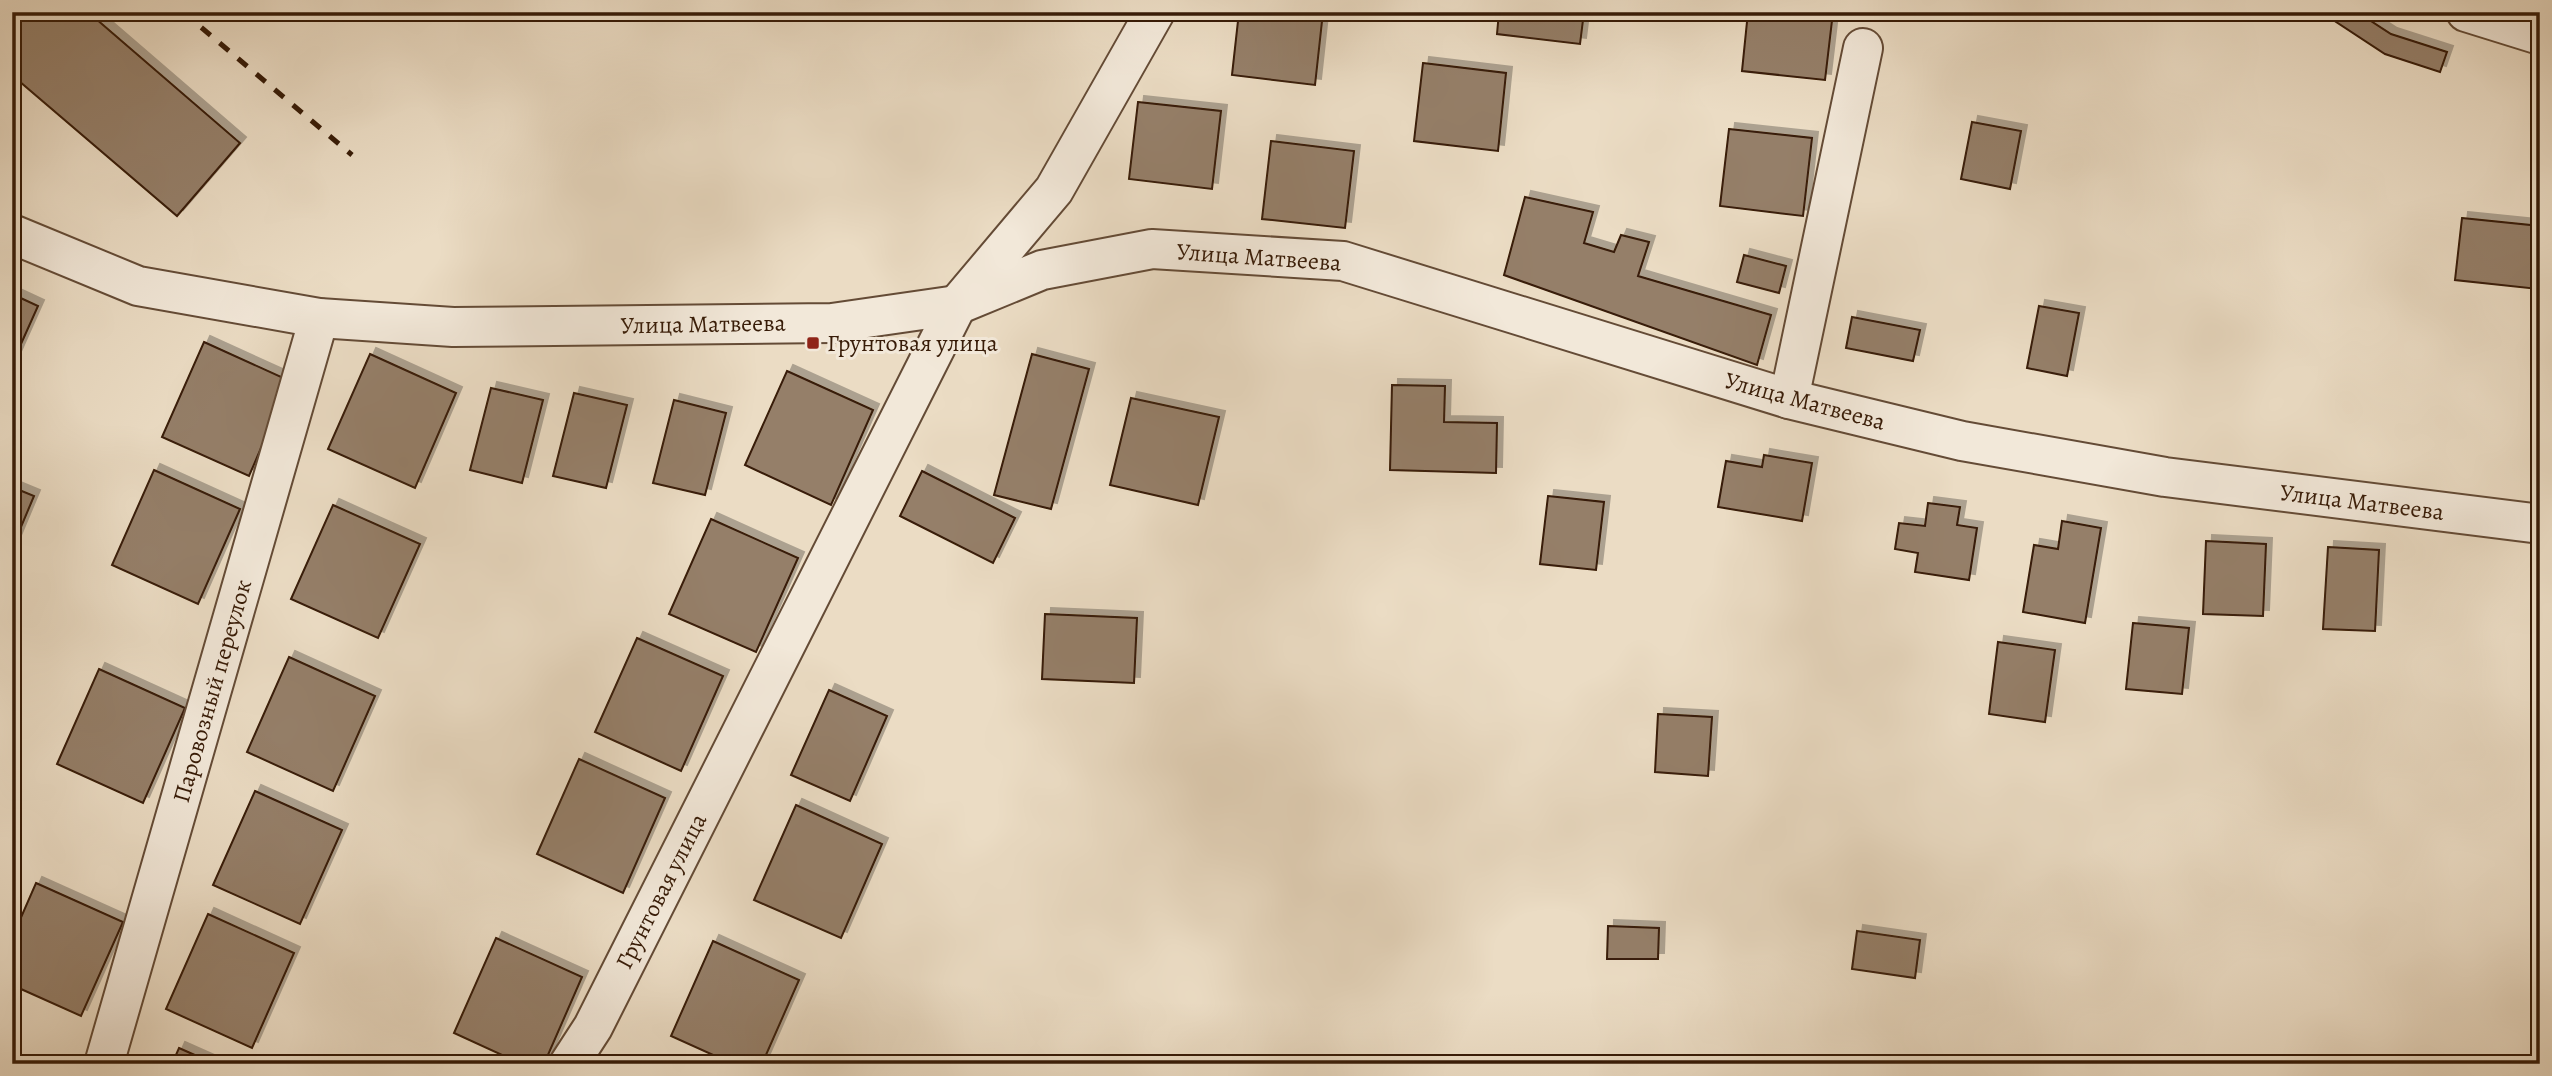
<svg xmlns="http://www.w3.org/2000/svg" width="2552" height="1076" viewBox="0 0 2552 1076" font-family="Alegreya,serif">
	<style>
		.building { fill: #957f69; stroke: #371b07; stroke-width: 2; filter: url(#shadow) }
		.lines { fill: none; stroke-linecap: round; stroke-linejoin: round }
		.minor-casing { stroke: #644b36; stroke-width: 42 }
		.minor { stroke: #f2e8d9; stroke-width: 38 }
		.rail { stroke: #371b07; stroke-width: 5; stroke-dasharray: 12 12; stroke-linecap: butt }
		.poi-dot { fill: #8f2418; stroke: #f2e8d9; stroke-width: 2.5 }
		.labels { text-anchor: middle; stroke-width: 6; stroke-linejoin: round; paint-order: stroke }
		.street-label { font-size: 24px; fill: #371b07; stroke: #f2e8d9 }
		.poi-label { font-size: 24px; fill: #371b07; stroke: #f2e8d9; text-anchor: start }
	</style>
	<defs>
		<filter id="shadow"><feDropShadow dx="6" dy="-6" stdDeviation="0" flood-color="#0004"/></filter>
	</defs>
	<rect width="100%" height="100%" fill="#ebdcc4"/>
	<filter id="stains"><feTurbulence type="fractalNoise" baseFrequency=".00286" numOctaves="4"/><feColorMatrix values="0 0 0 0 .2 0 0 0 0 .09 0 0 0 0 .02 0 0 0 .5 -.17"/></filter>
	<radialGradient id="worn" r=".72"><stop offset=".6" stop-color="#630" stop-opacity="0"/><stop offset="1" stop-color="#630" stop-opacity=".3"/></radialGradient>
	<g class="building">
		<polygon points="12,12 88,12 240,143 177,216 12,75"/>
		<polygon points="1239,12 1323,12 1315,85 1232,75"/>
		<polygon points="1499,12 1584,12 1580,44 1497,34"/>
		<polygon points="1748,12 1833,12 1825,80 1742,71"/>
		<polygon points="2321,12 2357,12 2391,34 2447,52 2440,72 2385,54"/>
		<polygon points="1423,63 1506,73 1498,151 1414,141"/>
		<polygon points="1138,102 1221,111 1212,189 1129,179"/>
		<polygon points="1972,122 2021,131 2010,189 1961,179"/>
		<polygon points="1729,129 1812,138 1803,216 1720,206"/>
		<polygon points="1271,141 1354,151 1345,228 1262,219"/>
		<polygon points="1525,197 1593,212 1584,243 1614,252 1621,235 1649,242 1638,276 1771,315 1757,365 1504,275"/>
		<polygon points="2462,218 2540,226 2538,289 2455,280"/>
		<polygon points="1744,255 1786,266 1779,293 1737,282"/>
		<polygon points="12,294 38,306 12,364"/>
		<polygon points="2039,306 2079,313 2067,376 2027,368"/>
		<polygon points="1852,317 1920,330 1913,361 1846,348"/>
		<polygon points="204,342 290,381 249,476 162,437"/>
		<polygon points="370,354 456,393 415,488 328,449"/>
		<polygon points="1032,354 1089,369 1051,509 994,495"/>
		<polygon points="787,371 873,410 831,505 745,465"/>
		<polygon points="1392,385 1445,386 1444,422 1497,423 1496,473 1390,470"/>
		<polygon points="491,388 543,400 522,483 470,470"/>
		<polygon points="574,393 627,405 606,488 553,476"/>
		<polygon points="1131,398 1219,417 1198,505 1110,485"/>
		<polygon points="674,400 726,413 705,495 653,483"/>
		<polygon points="1764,455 1812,463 1802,521 1718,507 1726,461 1762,467"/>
		<polygon points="154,470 240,509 198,604 112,565"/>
		<polygon points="922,471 1015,518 993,563 900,516"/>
		<polygon points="12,487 34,496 13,546 12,546"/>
		<polygon points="1548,496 1604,502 1596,570 1540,564"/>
		<polygon points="1928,503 1960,507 1957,525 1977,528 1969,580 1915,572 1918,553 1895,549 1899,523 1925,526"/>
		<polygon points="333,505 420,544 378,638 291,599"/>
		<polygon points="711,519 798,558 756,652 669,614"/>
		<polygon points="2062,521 2101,528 2085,623 2023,612 2034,545 2058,549"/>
		<polygon points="2206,541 2266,544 2263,616 2203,614"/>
		<polygon points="2328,547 2379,550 2375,631 2323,629"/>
		<polygon points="1045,614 1137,618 1134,683 1042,679"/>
		<polygon points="2133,623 2189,628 2182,694 2126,689"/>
		<polygon points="637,638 723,676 681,771 595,732"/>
		<polygon points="1998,642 2055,650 2045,722 1989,714"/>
		<polygon points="289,657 375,696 333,791 247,752"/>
		<polygon points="99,669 185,708 143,803 57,764"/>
		<polygon points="829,690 887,716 850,801 791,775"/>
		<polygon points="1658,714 1712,717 1708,776 1655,772"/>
		<polygon points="579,759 665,798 623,893 537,854"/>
		<polygon points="255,791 342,830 300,924 213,885"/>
		<polygon points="796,805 882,844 841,938 754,900"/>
		<polygon points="36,883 123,922 81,1016 12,985 12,938"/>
		<polygon points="208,914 294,953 252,1048 166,1009"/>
		<polygon points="1608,926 1659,928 1658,959 1607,959"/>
		<polygon points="1857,931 1920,940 1915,978 1852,969"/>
		<polygon points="496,938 582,977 544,1064 522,1064 454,1033"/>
		<polygon points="713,941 799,980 762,1064 733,1064 671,1036"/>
		<polygon points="179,1048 215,1064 172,1064"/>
	</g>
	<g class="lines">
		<defs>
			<g id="minor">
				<polyline points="2466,12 2540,35"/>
				<polyline points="12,234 138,286 319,318 453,327 832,323 957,305 1042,270 1152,249 1343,261 1789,399 1962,441 2165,477 2540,524"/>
				<polyline points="1789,399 1863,48"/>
				<polyline points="104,1064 319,318"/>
				<polyline points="569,1064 593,1027 957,305 1054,190 1155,12"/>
			</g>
		</defs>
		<use href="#minor" class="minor-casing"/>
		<use href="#minor" class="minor"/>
		<polyline class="rail" points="183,12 352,155"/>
	</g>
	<rect class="poi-dot" x="806" y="336" width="14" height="14" rx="3.5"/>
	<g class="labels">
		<g class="street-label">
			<text transform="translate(1259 257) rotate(4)" y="8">Улица Матвеева</text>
			<text transform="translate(703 324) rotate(-1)" y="8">Улица Матвеева</text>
			<text transform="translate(1805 401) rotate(15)" y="8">Улица Матвеева</text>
			<text transform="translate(2362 502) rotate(7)" y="8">Улица Матвеева</text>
			<text transform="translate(212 691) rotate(-74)" y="8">Паровозный переулок</text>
			<text transform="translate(661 891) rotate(-63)" y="8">Грунтовая улица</text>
		</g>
		<g class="poi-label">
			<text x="827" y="351">Грунтовая улица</text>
		</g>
	</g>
	<rect width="2552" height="1076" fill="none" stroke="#ebdcc4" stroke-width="42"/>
	<rect x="14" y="14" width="2524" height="1048" fill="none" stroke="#371b07" stroke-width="3.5"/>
	<rect x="21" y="21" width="2510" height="1034" fill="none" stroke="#371b07" stroke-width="2"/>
	<rect width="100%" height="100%" filter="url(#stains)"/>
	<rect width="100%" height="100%" fill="url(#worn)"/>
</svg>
